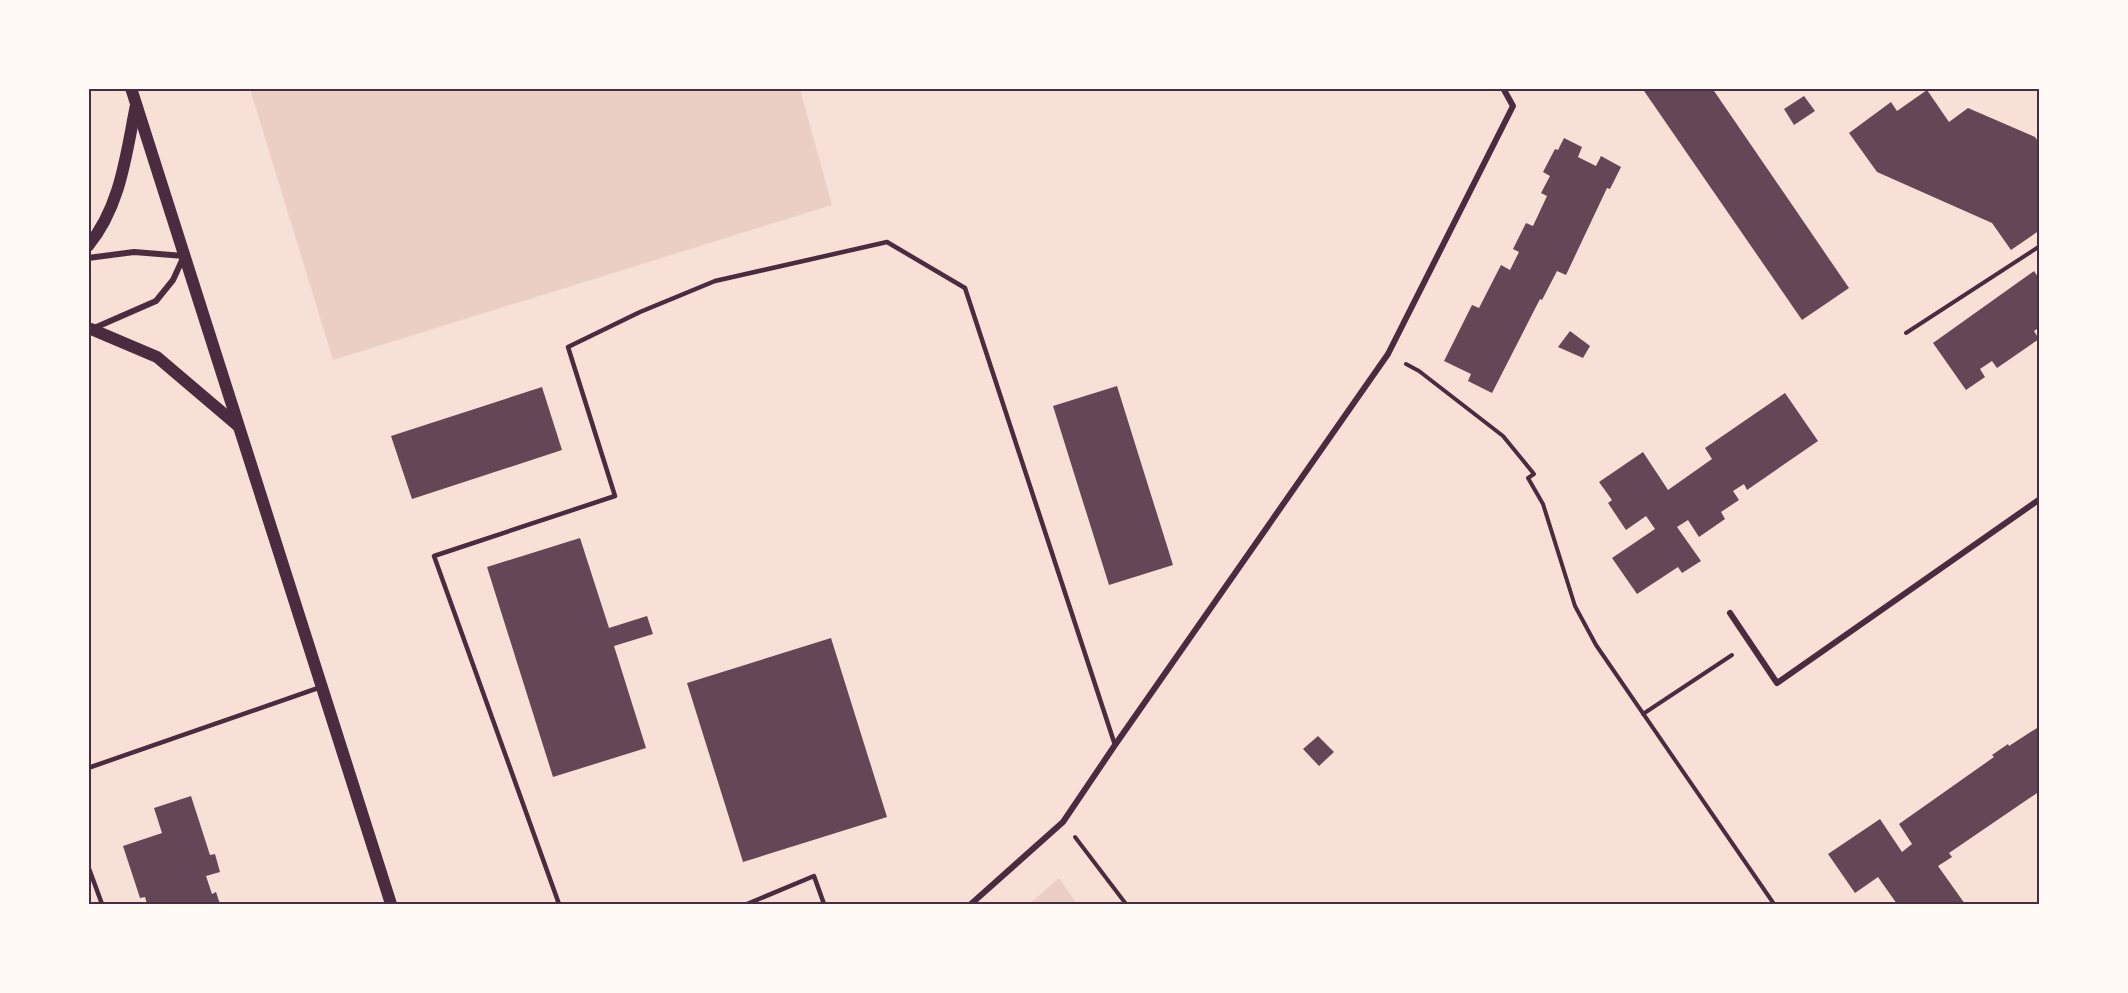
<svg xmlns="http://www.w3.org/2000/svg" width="2128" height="993" viewBox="0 0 2128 993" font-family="Commissioner,sans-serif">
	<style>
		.green { fill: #ebcfc5 }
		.building { fill: #644757 }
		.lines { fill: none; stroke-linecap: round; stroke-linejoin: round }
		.path { stroke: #4a2c40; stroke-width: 4 }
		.service { stroke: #4a2c40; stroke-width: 4.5 }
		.minor { stroke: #4a2c40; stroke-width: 6 }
		.secondary { stroke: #4a2c40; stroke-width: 12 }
		.neatline { fill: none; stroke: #4a2c40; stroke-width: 2 }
	</style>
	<rect width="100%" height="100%" fill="#f7e1d7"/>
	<g class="green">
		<polygon points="250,89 800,89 832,205 333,360"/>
		<polygon points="1059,878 1077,904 1029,904"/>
	</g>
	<g class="building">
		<polygon points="1642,88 1712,88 1849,288 1802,320"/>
		<polygon points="1927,90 1949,122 1968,108 2035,137 2040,144 2040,230 2011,250 1992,223 1877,172 1849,133 1891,102 1897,111"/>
		<polygon points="1804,96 1815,111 1794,125 1784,109"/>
		<polygon points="1564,138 1582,147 1578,157 1596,166 1601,156 1621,167 1610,189 1607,188 1566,275 1557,271 1542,300 1540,299 1492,393 1468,381 1471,374 1444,361 1472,305 1479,308 1501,265 1510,270 1519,252 1513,249 1526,223 1533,226 1547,196 1541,193 1550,176 1543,172 1555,149 1558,150"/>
		<polygon points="2034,271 2040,280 2040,327 2034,331 2039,339 1997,368 1992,361 1980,369 1985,377 1966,390 1933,343"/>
		<polygon points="1570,331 1590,346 1583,358 1558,347"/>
		<polygon points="1117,386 1173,565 1109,585 1053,406"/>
		<polygon points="542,387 562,450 412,499 391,436"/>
		<polygon points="1785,393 1818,441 1747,490 1744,484 1733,491 1739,500 1721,512 1725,519 1699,537 1688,520 1677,527 1701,561 1682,573 1678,567 1637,594 1612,558 1655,529 1646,516 1626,530 1608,503 1612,500 1599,482 1643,452 1668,490 1712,459 1705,448"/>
		<polygon points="580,538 609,628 647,616 653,634 614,646 646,748 553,777 487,567"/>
		<polygon points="831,638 887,817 743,862 687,683"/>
		<polygon points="2040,726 2040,791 1949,853 1952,857 1938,866 1965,904 1897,904 1878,877 1855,893 1828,854 1880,819 1902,852 1912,844 1899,824 1994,757 1992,755 2008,744 2009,746"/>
		<polygon points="1318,736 1334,752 1319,766 1303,749"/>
		<polygon points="191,796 210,855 215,854 220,872 206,876 212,894 216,892 220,904 147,904 145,897 140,898 123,846 162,833 154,808"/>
	</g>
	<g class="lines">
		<g class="path">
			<polyline points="1906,333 2040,246"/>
			<polyline points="1406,364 1419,371 1503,436 1534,474 1528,478 1543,504 1575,606 1596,645 1774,904"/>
			<polyline points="1643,714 1732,655"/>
			<polyline points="1075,837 1126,904"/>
		</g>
		<g class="service">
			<polyline points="88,768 321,687"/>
			<polyline points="88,866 102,904"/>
			<polyline points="559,904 434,556 615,496 568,347 640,312 715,281 887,242 965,288 1115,745"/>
			<polyline points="747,904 814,876 824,904"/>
		</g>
		<g class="minor">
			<polyline points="88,258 134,252 184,256 173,280 156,301 92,329"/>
			<polyline points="1730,613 1777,683 2040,499"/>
			<polyline points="971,904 1063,822 1115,745 1388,354 1513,106 1503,88"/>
		</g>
		<g class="secondary">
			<polyline points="131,88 391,904"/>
			<path d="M 88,246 C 121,206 126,154 136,105"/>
			<polyline points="91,329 157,357 237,425"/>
		</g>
	</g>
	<rect width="2128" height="993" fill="none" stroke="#fffaf5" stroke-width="180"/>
	<rect x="90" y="90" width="1948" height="813" class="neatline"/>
</svg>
